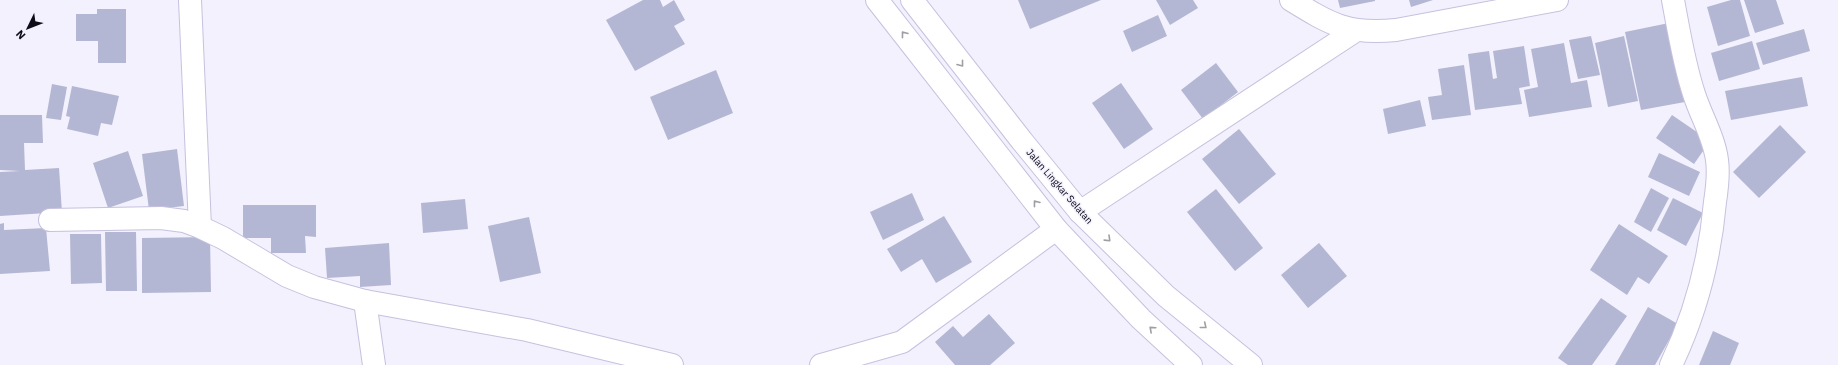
<svg xmlns="http://www.w3.org/2000/svg" width="1838" height="365" viewBox="0 0 1838 365" font-family="'IBM Plex Sans',sans-serif">
	<style>
		.building { fill: #b4b7d3 }
		.lines { fill: none; stroke-linecap: round; stroke-linejoin: round }
		.minor-casing { stroke: #c6c1de; stroke-width: 24 }
		.highway-casing { stroke: #c6c1de; stroke-width: 24 }
		.minor { stroke: #fff; stroke-width: 22 }
		.highway { stroke: #fff; stroke-width: 22 }
		.oneway { stroke: #9f9ea2 }
		.labels { text-anchor: middle; stroke-width: 3; stroke-linejoin: round; paint-order: stroke }
		.street-label { font-size: 10px; fill: #0e0c16; stroke: #f3f1fd }
	</style>
	<rect width="100%" height="100%" fill="#f3f1fd"/>
	<g class="building">
		<polygon points="643,0 660,0 663,7 674,0 685,20 674,26 685,44 635,71 606,20"/>
		<polygon points="1018,0 1101,0 1030,29"/>
		<polygon points="1156,0 1193,0 1198,8 1170,25"/>
		<polygon points="1338,0 1375,0 1375,1 1340,8"/>
		<polygon points="1409,0 1433,0 1411,7"/>
		<polygon points="1731,0 1740,0 1750,36 1718,46 1707,7"/>
		<polygon points="1744,0 1776,0 1784,24 1755,33"/>
		<polygon points="97,9 126,9 126,63 98,63 98,41 76,41 76,14 97,14"/>
		<polygon points="1158,15 1167,36 1132,52 1123,31"/>
		<polygon points="1669,23 1685,102 1641,110 1625,32"/>
		<polygon points="1804,29 1810,51 1763,65 1756,43"/>
		<polygon points="1591,36 1600,75 1578,79 1569,40"/>
		<polygon points="1624,36 1638,101 1608,107 1595,43"/>
		<polygon points="1752,41 1760,69 1719,81 1711,53"/>
		<polygon points="1564,43 1571,83 1587,80 1592,107 1529,117 1524,90 1538,87 1531,49"/>
		<polygon points="1524,46 1530,86 1519,88 1522,104 1475,110 1468,54 1489,51 1493,79 1497,78 1493,51"/>
		<polygon points="1216,63 1238,92 1203,119 1181,90"/>
		<polygon points="1464,65 1471,115 1432,120 1428,97 1442,95 1438,69"/>
		<polygon points="716,70 733,113 668,140 650,97"/>
		<polygon points="1802,77 1808,106 1731,120 1725,91"/>
		<polygon points="1121,83 1153,129 1124,149 1092,103"/>
		<polygon points="52,84 67,87 61,120 46,118"/>
		<polygon points="72,86 119,96 112,125 101,123 98,136 67,129 70,117 66,116"/>
		<polygon points="1420,100 1426,126 1388,134 1383,109"/>
		<polygon points="0,115 42,115 43,143 24,143 25,170 59,168 62,212 0,216 0,172 20,171 0,170"/>
		<polygon points="1672,115 1710,141 1694,164 1656,138"/>
		<polygon points="1780,125 1806,152 1759,198 1733,172"/>
		<polygon points="1239,129 1276,174 1239,204 1202,159"/>
		<polygon points="177,149 184,206 149,210 142,154"/>
		<polygon points="128,151 143,196 108,208 93,163"/>
		<polygon points="1659,153 1700,172 1689,196 1648,177"/>
		<polygon points="1651,188 1669,198 1651,232 1634,222"/>
		<polygon points="1216,189 1263,248 1235,271 1187,212"/>
		<polygon points="912,193 924,220 883,240 870,212"/>
		<polygon points="1673,198 1703,213 1686,246 1657,230"/>
		<polygon points="465,199 468,229 423,233 421,203"/>
		<polygon points="243,205 316,205 316,237 305,236 306,253 271,253 271,238 243,238"/>
		<polygon points="944,216 972,262 936,283 922,259 901,272 887,249"/>
		<polygon points="529,217 541,273 500,282 488,226"/>
		<polygon points="4,223 4,230 46,228 50,271 0,274 0,224"/>
		<polygon points="1619,224 1668,256 1649,284 1638,277 1627,295 1590,270"/>
		<polygon points="105,232 136,232 137,291 106,291"/>
		<polygon points="70,234 101,234 102,283 71,284"/>
		<polygon points="210,237 211,292 142,293 142,238"/>
		<polygon points="389,243 391,285 360,287 360,276 327,278 325,248"/>
		<polygon points="1319,243 1347,276 1308,308 1281,275"/>
		<polygon points="1601,298 1627,316 1592,365 1568,365 1558,358"/>
		<polygon points="1648,307 1678,324 1655,365 1615,365"/>
		<polygon points="989,314 1015,343 990,365 955,365 935,342 953,326 963,337"/>
		<polygon points="1713,331 1739,343 1730,365 1699,365"/>
	</g>
	<g class="lines">
		<defs>
			<g id="minor">
				<polyline points="190,0 200,227"/>
				<path d="M 1291,0 C 1330,24 1348,35 1396,30 L 1557,0"/>
				<polyline points="1080,212 1355,31"/>
				<polyline points="50,220 161,218 184,221 200,227 223,238 287,276 314,287 365,301 527,330 672,365"/>
				<polyline points="365,301 374,365"/>
				<polyline points="821,365 902,342 1056,229"/>
				<path d="M 1671,365 C 1695,315 1710,258 1715,202 C 1717,189 1719,174 1717,160 C 1714,137 1701,116 1694,94 C 1684,64 1679,32 1673,0"/>
			</g>
			<g id="highway">
				<polyline points="877,0 1056,229 1141,319 1191,365"/>
				<polyline points="912,0 1022,141 1080,212 1166,296 1251,365"/>
			</g>
		</defs>
		<use href="#minor" class="minor-casing"/>
		<use href="#highway" class="highway-casing"/>
		<use href="#minor" class="minor"/>
		<use href="#highway" class="highway"/>
	</g>
	<defs><path id="oneway-chevron" d="M-2-3.5L2.5 0L-2 3.5" fill="none" stroke-width="1.6" stroke-linecap="round" stroke-linejoin="round"/></defs>
	<g class="oneway">
		<use href="#oneway-chevron" transform="translate(904 34) rotate(-128)"/>
		<use href="#oneway-chevron" transform="translate(961 64) rotate(52)"/>
		<use href="#oneway-chevron" transform="translate(1036 203) rotate(-128)"/>
		<use href="#oneway-chevron" transform="translate(1108 239) rotate(44)"/>
		<use href="#oneway-chevron" transform="translate(1204 326) rotate(39)"/>
		<use href="#oneway-chevron" transform="translate(1152 329) rotate(-138)"/>
	</g>
	<g class="labels">
		<g class="street-label">
			<text transform="translate(1060 186) rotate(49)" y="4">Jalan Lingkar Selatan</text>
		</g>
	</g>
	<g transform="translate(28 28) rotate(227)" stroke="#f3f1fd" stroke-width="3" paint-order="stroke">
	<path d="M0-3L7 15L0 10L-7 15Z" fill="#0e0c16"/>
	<text y="-6" font-size="11" font-weight="bold" text-anchor="middle" fill="#0e0c16">N</text>
	</g>
</svg>
